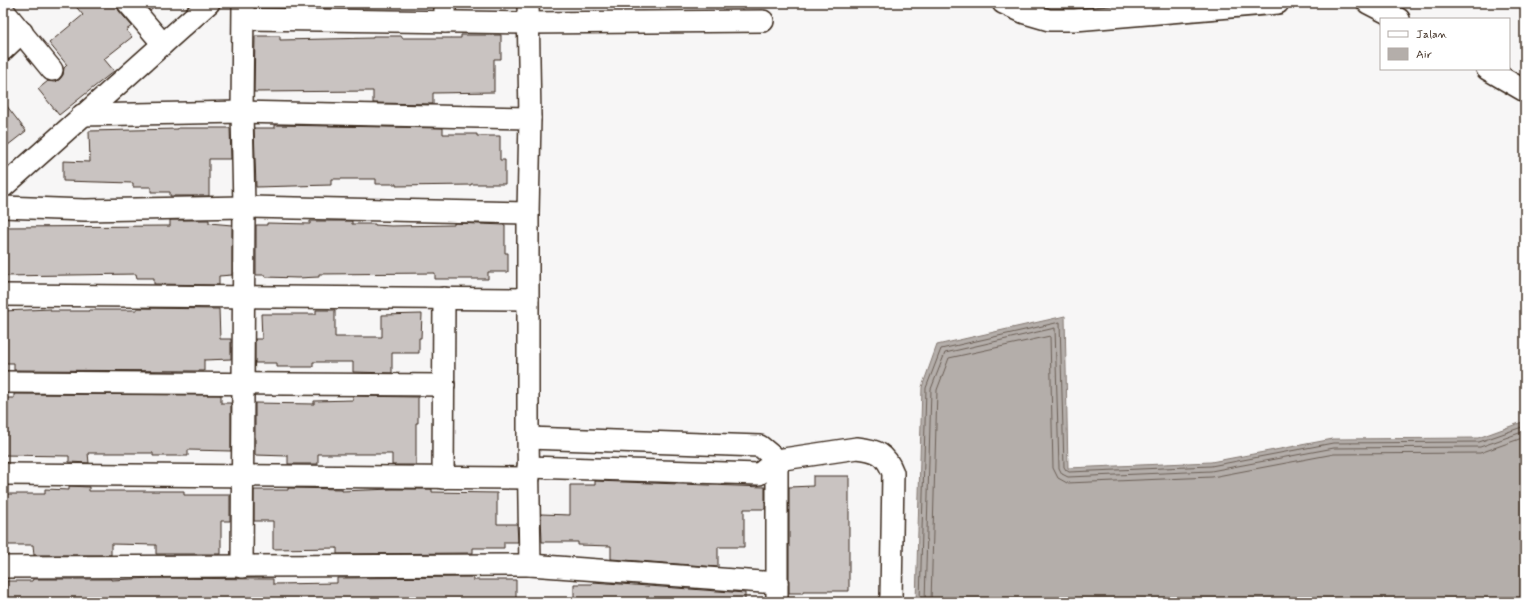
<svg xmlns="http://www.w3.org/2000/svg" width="1528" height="605" viewBox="0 0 1528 605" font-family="Mynerve,sans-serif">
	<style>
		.water { fill: #b4aeaa; stroke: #847972 }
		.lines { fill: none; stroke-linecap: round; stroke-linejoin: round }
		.shore { stroke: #6b5f56; stroke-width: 1 }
		.building { fill: #c9c3c1; stroke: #3b2a1e }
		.street-casing { stroke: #3b2a1e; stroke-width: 24 }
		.street { stroke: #fff; stroke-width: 21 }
	</style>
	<rect width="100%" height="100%" fill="#f7f6f6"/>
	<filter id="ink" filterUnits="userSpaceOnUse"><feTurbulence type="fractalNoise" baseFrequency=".025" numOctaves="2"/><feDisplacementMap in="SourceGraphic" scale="8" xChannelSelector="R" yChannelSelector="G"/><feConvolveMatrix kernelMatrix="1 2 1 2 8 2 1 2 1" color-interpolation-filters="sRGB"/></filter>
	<g filter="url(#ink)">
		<polygon class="water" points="1065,316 1068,468 1211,462 1333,439 1478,438 1525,421 1525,602 916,602 922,387 937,345"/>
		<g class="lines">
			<g class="shore">
				<polyline points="920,602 926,388 941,349 1060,322 1064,467 1066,470 1069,472 1211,466 1333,443 1479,442 1525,426"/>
				<polyline points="925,602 931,389 945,353 1055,328 1059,468 1062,474 1068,477 1211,471 1334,448 1480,447 1525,431"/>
				<polyline points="931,602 937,390 949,358 1050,336 1053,468 1058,478 1067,483 1212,477 1334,454 1480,453 1525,437"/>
			</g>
		</g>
		<g class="building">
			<polygon points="73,3 116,3 119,11 132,26 126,30 132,37 104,59 114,71 59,115 38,89 48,81 54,82 59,80 63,75 64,68 67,65 49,43 83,15"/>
			<polygon points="144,3 160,3 150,11"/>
			<polygon points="461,35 501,35 501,59 494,59 494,92 433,93 433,104 373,103 373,91 254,92 255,36 280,36 280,40 373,38 373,36 402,36 402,38 461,38"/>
			<polygon points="3,101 26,131 3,149"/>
			<polygon points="275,125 443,128 443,134 477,134 477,136 500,136 500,160 505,160 505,184 471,184 471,185 396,186 396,184 376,184 376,179 331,179 331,185 256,187 254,128 275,128"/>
			<polygon points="178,128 230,128 231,159 209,159 209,196 170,196 170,192 151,192 151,187 133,187 133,183 63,181 63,161 90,162 89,131 178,129"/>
			<polygon points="170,220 209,220 209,223 232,225 232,275 219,276 219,285 154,284 154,278 137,278 136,274 3,276 3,227 170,226"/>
			<polygon points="310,221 352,221 352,224 375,224 375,225 391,226 454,225 454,223 505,225 505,253 508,253 508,272 488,272 488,279 435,279 435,273 319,274 319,277 298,278 265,277 265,275 256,275 256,225 267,225 267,223 310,224"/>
			<polygon points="137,308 219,309 220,339 231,339 231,359 204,360 204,371 14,370 14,363 3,363 3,311 51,309 51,311 89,311 89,310 137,310"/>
			<polygon points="316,310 335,310 335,337 382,337 382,315 422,314 421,338 419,338 419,353 392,353 392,373 353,372 353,362 313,362 313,367 277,367 277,363 255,363 255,339 262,339 261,314 316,314"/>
			<polygon points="14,394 221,395 221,403 231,403 231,451 188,450 188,456 153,456 153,453 88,453 89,463 69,462 69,456 3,455 3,398 14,398"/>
			<polygon points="353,396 418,397 418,423 416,423 416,465 392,465 392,454 318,454 318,464 288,464 288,456 255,455 255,403 314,404 314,401 353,400"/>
			<polygon points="813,476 849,476 849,591 803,591 803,593 789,593 789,487 813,486"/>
			<polygon points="595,481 765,487 765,509 744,509 744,547 718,547 718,567 611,559 611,546 578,545 578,542 542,542 541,514 570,515 570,485 595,485"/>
			<polygon points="69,486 89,487 89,491 184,491 184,495 230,495 230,521 221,521 221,554 156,554 156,545 111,544 111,555 34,555 33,545 3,545 3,494 45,494 45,489 69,490"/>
			<polygon points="288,488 342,489 342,491 392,489 432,489 432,492 497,493 497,524 517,524 518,542 504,542 504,548 473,548 473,553 337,554 337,548 273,549 273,521 254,521 254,490 288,490"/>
			<polygon points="473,577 473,580 516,580 516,602 7,602 7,581 32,581 33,579 111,579 111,580 155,578 273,579 273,584 337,583 337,578"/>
			<polygon points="593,582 745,593 745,602 574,602 574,584 593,584"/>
		</g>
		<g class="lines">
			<defs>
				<g id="street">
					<polyline points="128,3 163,44"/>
					<polyline points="445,3 445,22"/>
					<polyline points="528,3 530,118 528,213 528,438 530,565"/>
					<polyline points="1003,3 1025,13 1049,20 1075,20 1278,3"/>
					<polyline points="1368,3 1399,19"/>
					<polyline points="3,10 52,70"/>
					<polyline points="244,19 528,23 763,21"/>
					<polyline points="3,50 22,32"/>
					<polyline points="1487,69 1525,91"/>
					<polyline points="82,115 242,112 530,118"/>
					<polyline points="3,187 209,3"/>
					<polyline points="3,207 85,210 244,207 528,213"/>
					<polyline points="3,295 528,299"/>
					<polyline points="3,382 444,385"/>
					<polyline points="528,438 760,446 777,460 777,602"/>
					<path d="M 528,467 L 759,474 L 777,460 L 857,448 C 877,450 886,454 893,473 L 891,598 L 889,602"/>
					<polyline points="3,474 529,478"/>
					<polyline points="443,478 444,298"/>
					<polyline points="3,567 530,565 777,583"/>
					<polyline points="242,567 244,207 242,112 243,3"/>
				</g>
			</defs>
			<use href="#street" class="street-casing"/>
			<use href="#street" class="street"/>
		</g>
	</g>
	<rect width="1528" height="605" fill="none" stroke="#fff" stroke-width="16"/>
	<rect x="8" y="8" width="1512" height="589" fill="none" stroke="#3b2a1e" stroke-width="1.5" filter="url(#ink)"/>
	<rect x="1380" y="18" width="130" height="52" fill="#ffffff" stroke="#b1aaa5"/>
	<rect x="1388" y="31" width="20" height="6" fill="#ffffff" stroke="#b1aaa5"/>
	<text x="1416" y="38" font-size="12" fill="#3b2a1e">Jalan</text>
	<rect x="1388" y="48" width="20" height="12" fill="#b4aeaa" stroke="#b1aaa5"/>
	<text x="1416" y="58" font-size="12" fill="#3b2a1e">Air</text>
</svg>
